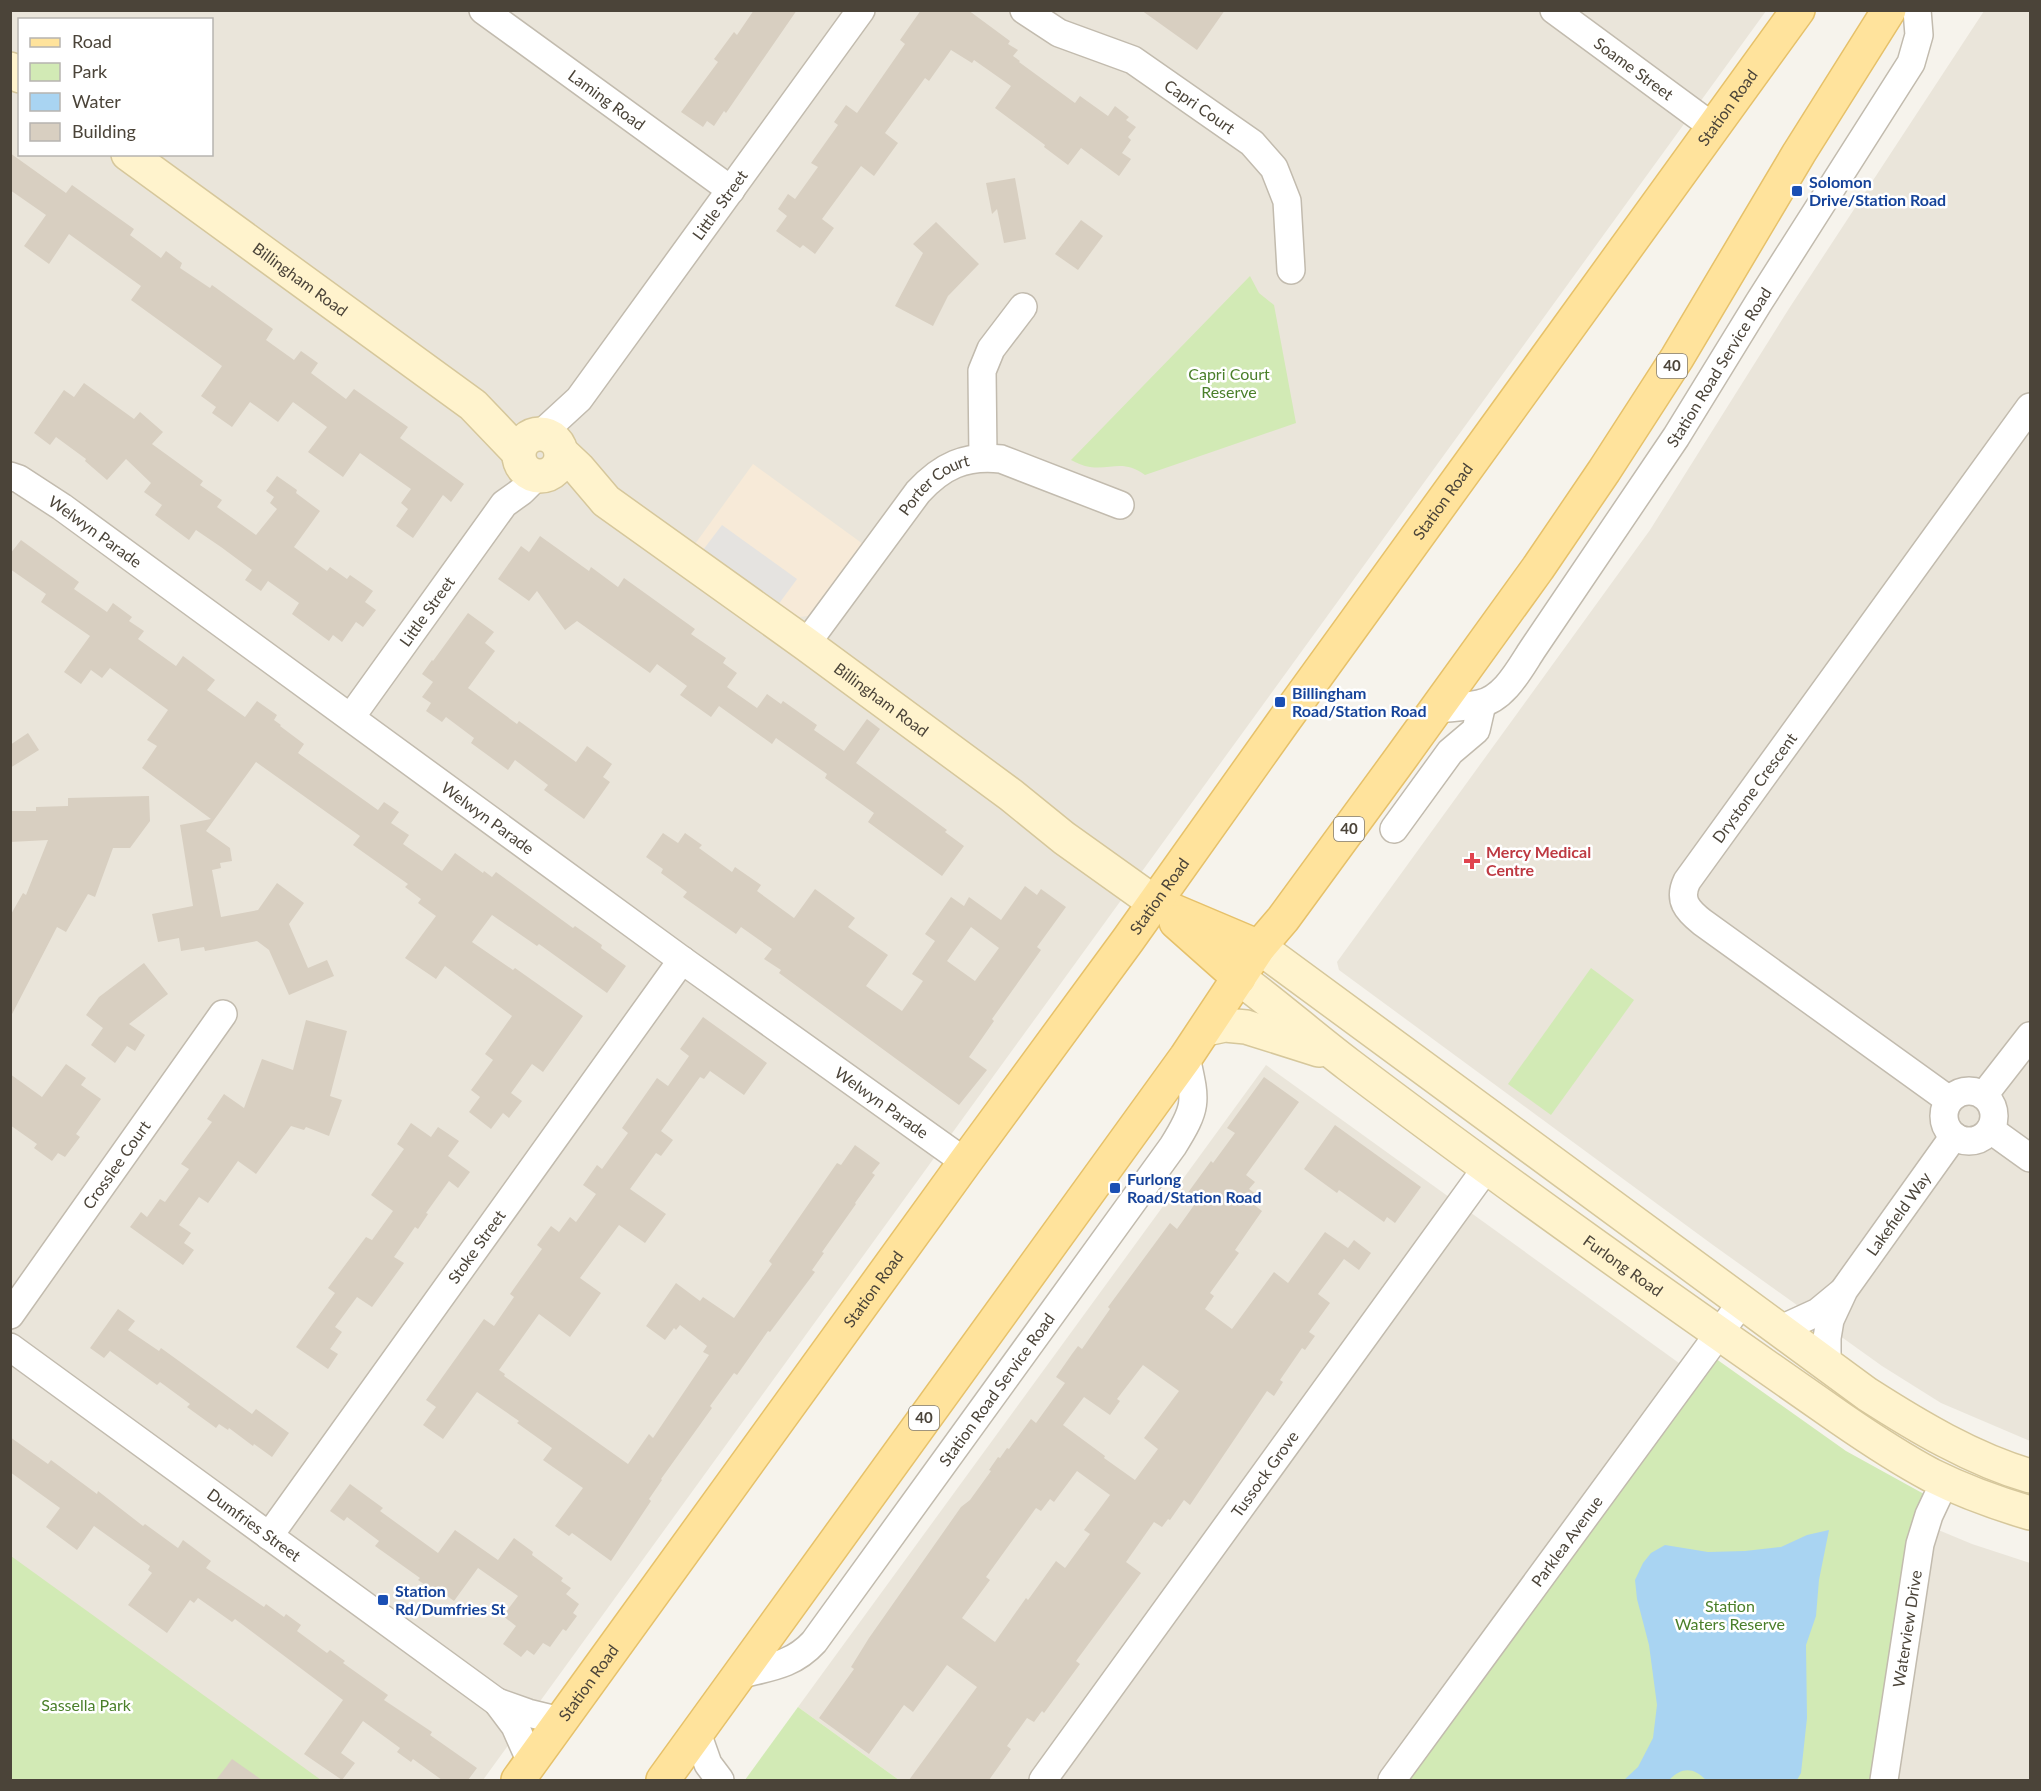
<svg xmlns="http://www.w3.org/2000/svg" width="2041" height="1791" viewBox="0 0 2041 1791" font-family="Lato,sans-serif">
	<style>
		.residential { fill: #eae5da; fill-rule: evenodd }
		.commercial { fill: #f7ead8 }
		.green { fill: #d2eab5 }
		.parking { fill: #e5e3e0 }
		.water { fill: #a9d4f2 }
		.building { fill: #d8cfc1; fill-rule: evenodd }
		.lines { fill: none; stroke-linecap: round; stroke-linejoin: round }
		.street-casing { stroke: #c2bbae; stroke-width: 30 }
		.secondary-casing { stroke: #d6c79b; stroke-width: 36 }
		.primary-casing { stroke: #e6c16a; stroke-width: 36 }
		.street { stroke: #fff; stroke-width: 27 }
		.secondary { stroke: #fff3cd; stroke-width: 33 }
		.primary { stroke: #ffe39c; stroke-width: 33 }
		.transit-dot { fill: #1a4fb4; stroke: #fff; stroke-width: 2 }
		.health-dot { fill: #e0444e; stroke: #fff; stroke-width: 2 }
		.labels { text-anchor: middle; stroke-width: 5; stroke-linejoin: round; paint-order: stroke }
		.shield { fill: #fff; stroke: #817c74; stroke-width: 1.5 }
		.shield-label { font-size: 15px; font-weight: bold; fill: #4b4439 }
		.street-label { font-size: 16px; fill: #4b4439; stroke: #fff }
		.transit-label { font-size: 16px; font-weight: bold; fill: #164399; stroke: #fff; text-anchor: start }
		.park-label { font-size: 16px; fill: #4a7f2a; stroke: #fff }
		.health-label { font-size: 16px; font-weight: bold; fill: #be3a42; stroke: #fff; text-anchor: start }
	</style>
	<rect width="100%" height="100%" fill="#f6f3ec"/>
	<g class="residential">
		<path d="M 11,11 L 1766,11 L 483,1780 L 11,1780 ZM 20,20 L 212,20 L 212,154 L 20,154 Z"/>
		<polygon points="1984,11 2030,11 2030,1441 1941,1403 1882,1366 1713,1245 1339,970 1337,962 1650,530 1790,307"/>
		<polygon points="1266,1065 1697,1376 1407,1780 899,1780 798,1707"/>
		<polygon points="1924,1524 1972,1544 2030,1563 2030,1780 1871,1780 1885,1700 1898,1597"/>
	</g>
	<polygon class="commercial" points="753,464 863,544 808,616 799,617 787,611 695,544"/>
	<g class="green">
		<path d="M 1250,276 L 1259,293 L 1274,305 L 1296,423 L 1145,475 C 1123,459 1112,470 1090,467 C 1083,466 1077,463 1071,460 Z"/>
		<polygon points="1591,968 1634,1000 1551,1115 1508,1084"/>
		<polygon points="1712,1356 1846,1451 1933,1499 1898,1597 1885,1700 1871,1780 1407,1780"/>
		<polygon points="11,1556 321,1780 11,1780"/>
		<polygon points="798,1707 899,1780 745,1780"/>
	</g>
	<polygon class="parking" points="722,525 797,579 778,605 703,550"/>
	<path class="water" d="M 1829,1530 L 1819,1580 L 1816,1616 L 1806,1645 L 1807,1718 L 1801,1773 L 1797,1780 L 1706,1780 C 1693,1767 1682,1767 1669,1780 L 1624,1780 L 1638,1767 L 1653,1738 L 1657,1705 L 1649,1645 L 1637,1599 L 1635,1580 L 1643,1563 L 1651,1553 L 1665,1545 L 1708,1552 L 1745,1551 L 1781,1547 L 1807,1535 Z"/>
	<g class="building">
		<polygon points="754,10 797,10 726,113 724,111 714,126 707,121 703,127 681,112 718,62 714,59 734,32 737,35"/>
		<polygon points="921,10 968,10 1010,41 1008,44 1018,50 1013,56 1020,61 1019,62 1075,103 1080,96 1108,116 1115,106 1129,117 1126,120 1136,127 1128,137 1131,140 1122,153 1131,159 1119,176 1081,148 1068,165 1044,147 1045,145 995,108 1011,86 974,60 972,63 951,50 929,81 925,78 885,133 898,143 874,176 861,166 822,219 834,228 815,254 803,245 800,248 776,231 787,216 778,209 788,194 795,199 818,167 811,163 838,125 834,122 846,105 857,113 905,44 900,40"/>
		<polygon points="1141,10 1225,10 1197,50"/>
		<polygon points="10,153 66,193 72,185 134,229 130,235 161,258 166,251 182,263 180,268 210,288 212,285 273,329 266,340 294,360 301,351 318,363 311,373 346,399 354,389 408,427 400,438 464,484 451,502 443,495 413,538 396,526 408,509 401,503 411,489 360,453 343,477 308,452 327,427 293,402 278,422 250,402 232,427 212,413 216,407 201,396 222,366 131,300 141,286 69,234 49,264 24,246 46,215 10,190"/>
		<polygon points="1015,178 1026,239 1004,243 997,209 992,214 986,183"/>
		<polygon points="1081,220 1103,236 1078,270 1055,254"/>
		<polygon points="936,222 979,264 948,296 933,326 895,306 923,253 913,244"/>
		<polygon points="84,383 134,419 140,412 163,432 152,444 203,481 200,485 222,500 217,507 256,535 277,509 270,503 274,497 266,491 277,476 297,490 296,493 320,511 294,547 327,571 330,567 347,579 350,575 373,591 365,602 376,610 363,627 356,622 342,642 333,635 329,641 292,614 299,603 268,581 261,591 245,580 252,570 221,547 196,530 189,540 155,515 162,505 144,492 151,483 126,459 107,480 85,461 86,459 56,437 50,445 34,433 64,390 74,397"/>
		<polygon points="540,536 589,571 591,567 618,587 624,578 695,629 691,634 726,658 723,663 737,673 727,687 757,708 767,694 781,704 783,701 817,725 814,730 844,751 867,719 880,729 856,763 947,830 945,832 964,846 942,876 868,822 874,813 825,778 827,774 776,738 772,744 719,706 711,717 680,695 687,686 657,664 650,673 577,621 565,630 537,591 529,601 498,579 521,546 529,552"/>
		<polygon points="21,540 79,582 74,589 107,612 113,603 132,617 129,621 144,631 138,639 176,666 183,656 215,680 207,690 245,717 257,701 277,715 274,720 281,725 280,726 304,744 298,753 378,810 384,802 399,812 391,823 409,835 403,844 442,871 455,853 483,873 484,871 492,877 496,872 573,928 575,926 602,945 601,948 626,966 607,993 539,944 537,946 492,915 472,942 513,970 515,968 583,1016 543,1072 532,1064 511,1093 522,1101 509,1118 503,1113 491,1129 469,1112 480,1097 471,1090 493,1060 485,1054 512,1016 445,966 436,979 405,958 436,916 418,903 421,899 405,887 408,884 353,845 360,836 256,762 206,831 230,848 232,861 220,863 221,868 212,870 221,917 258,910 277,883 304,903 289,924 308,968 327,960 334,976 289,995 269,950 257,941 205,951 204,947 181,951 179,938 158,942 152,914 193,906 180,825 211,819 142,768 157,746 147,740 168,710 110,668 102,678 91,670 81,684 64,672 90,636 41,602 46,594 10,569 10,554"/>
		<polygon points="468,613 494,632 485,643 495,651 468,688 517,724 519,721 576,762 587,746 612,764 603,777 610,782 584,819 544,790 548,785 515,760 508,770 471,743 474,738 446,717 442,722 426,711 431,703 422,697 433,682 422,674 432,660 433,661"/>
		<polygon points="28,733 39,750 10,768 10,745"/>
		<polygon points="149,796 150,821 130,848 113,848 95,897 88,894 66,932 57,927 10,1018 10,916 23,893 26,895 48,840 10,842 10,811 36,811 36,807 68,806 68,798"/>
		<path d="M 663,833 L 678,843 L 685,833 L 702,845 L 699,848 L 732,872 L 735,867 L 761,885 L 757,891 L 794,918 L 815,889 L 855,918 L 848,927 L 888,955 L 866,986 L 902,1011 L 923,981 L 912,974 L 935,941 L 925,934 L 951,897 L 964,906 L 969,897 L 1001,920 L 1025,886 L 1037,895 L 1041,889 L 1066,907 L 1037,947 L 1041,950 L 992,1019 L 994,1021 L 969,1057 L 987,1070 L 959,1105 L 779,973 L 781,970 L 764,959 L 772,949 L 741,927 L 736,934 L 683,897 L 687,892 L 661,873 L 663,869 L 646,857 ZM 971,927 L 999,948 L 975,981 L 947,961 Z"/>
		<polygon points="144,963 168,994 129,1024 145,1035 135,1051 127,1046 115,1063 91,1045 103,1028 86,1015 99,997"/>
		<polygon points="703,1017 767,1063 744,1095 710,1071 704,1079 700,1077 661,1131 673,1140 661,1156 656,1153 630,1189 666,1214 645,1243 619,1225 580,1278 601,1293 570,1337 539,1314 499,1370 505,1374 504,1376 628,1464 649,1434 653,1438 709,1355 703,1352 707,1346 680,1325 676,1330 674,1328 665,1340 646,1326 676,1283 700,1301 703,1297 734,1318 772,1264 769,1261 837,1163 841,1165 855,1145 880,1163 872,1173 875,1175 855,1203 856,1204 822,1252 824,1253 812,1270 815,1272 770,1332 768,1331 737,1375 734,1373 710,1406 712,1408 661,1479 662,1480 649,1499 651,1501 611,1561 572,1533 569,1536 555,1526 583,1488 543,1460 552,1448 517,1423 519,1421 477,1392 443,1439 423,1425 436,1407 426,1400 484,1319 494,1326 514,1297 510,1294 542,1249 537,1245 551,1226 559,1232 570,1217 576,1222 596,1194 583,1185 597,1165 602,1169 628,1133 622,1128 657,1078 668,1086 689,1056 680,1049"/>
		<polygon points="306,1020 347,1031 330,1096 342,1100 329,1136 306,1127 304,1130 291,1126 256,1174 238,1161 208,1203 199,1197 179,1225 191,1233 184,1243 194,1250 183,1265 130,1227 141,1212 147,1217 160,1199 165,1202 189,1169 181,1164 212,1122 207,1119 224,1094 244,1108 262,1059 293,1070"/>
		<polygon points="66,1064 86,1078 81,1085 101,1099 76,1134 80,1137 65,1157 58,1153 52,1161 34,1148 37,1144 10,1125 10,1074 42,1097"/>
		<path d="M 1264,1077 L 1299,1102 L 1246,1175 L 1255,1182 L 1249,1189 L 1259,1196 L 1253,1204 L 1262,1211 L 1235,1250 L 1239,1253 L 1210,1293 L 1214,1296 L 1205,1309 L 1232,1329 L 1274,1272 L 1288,1283 L 1325,1232 L 1348,1248 L 1354,1240 L 1371,1253 L 1359,1270 L 1344,1259 L 1318,1294 L 1330,1303 L 1309,1332 L 1315,1336 L 1305,1350 L 1302,1348 L 1280,1380 L 1283,1382 L 1274,1396 L 1267,1391 L 1190,1505 L 1184,1500 L 1170,1520 L 1168,1519 L 1162,1527 L 1154,1522 L 1126,1562 L 1141,1573 L 1076,1661 L 1080,1664 L 1044,1713 L 1042,1711 L 1034,1722 L 1027,1718 L 1007,1746 L 1011,1749 L 989,1780 L 909,1780 L 977,1687 L 947,1665 L 913,1712 L 904,1705 L 869,1754 L 819,1718 L 854,1669 L 851,1667 L 869,1638 L 961,1507 L 970,1500 L 991,1471 L 989,1470 L 998,1457 L 1000,1458 L 1007,1448 L 1009,1449 L 1031,1419 L 1036,1423 L 1065,1383 L 1056,1377 L 1072,1354 L 1078,1346 L 1082,1349 L 1110,1309 L 1108,1307 L 1170,1223 L 1177,1229 L 1197,1201 L 1187,1194 L 1211,1161 L 1213,1163 L 1235,1133 L 1227,1128 ZM 1143,1365 L 1179,1391 L 1144,1438 L 1158,1449 L 1135,1480 L 1104,1458 L 1105,1456 L 1063,1425 L 1084,1397 L 1110,1415 L 1120,1401 L 1117,1399 ZM 1077,1471 L 1110,1495 L 1084,1530 L 1090,1534 L 1065,1568 L 1056,1561 L 1028,1600 L 1026,1598 L 995,1642 L 962,1618 L 990,1580 L 986,1577 L 1036,1508 L 1041,1511 L 1050,1499 L 1054,1502 Z"/>
		<polygon points="411,1123 431,1137 438,1127 459,1141 448,1156 470,1172 458,1188 449,1181 426,1213 428,1214 418,1229 415,1227 394,1257 404,1263 372,1307 357,1297 335,1327 342,1332 330,1349 338,1354 328,1369 296,1347 335,1293 328,1288 366,1237 372,1240 393,1211 371,1195 404,1149 397,1144"/>
		<polygon points="1335,1125 1421,1187 1395,1223 1387,1217 1384,1222 1339,1190 1337,1193 1304,1169"/>
		<polygon points="118,1309 135,1321 128,1330 159,1351 161,1348 252,1414 256,1409 289,1433 272,1457 254,1444 253,1446 229,1428 228,1430 219,1424 216,1428 187,1407 190,1404 160,1382 157,1385 110,1351 104,1358 90,1348"/>
		<polygon points="10,1437 48,1464 51,1460 97,1494 98,1491 143,1526 145,1524 178,1548 183,1540 211,1561 206,1568 264,1607 266,1604 284,1617 286,1614 301,1625 297,1631 327,1653 330,1650 345,1661 343,1663 388,1695 384,1700 432,1732 430,1735 477,1768 468,1780 442,1780 413,1759 411,1762 397,1752 400,1748 363,1721 341,1753 355,1763 342,1780 304,1754 343,1700 235,1619 232,1622 198,1598 194,1603 190,1600 167,1633 128,1605 152,1573 148,1570 150,1566 94,1526 77,1550 46,1527 60,1508 10,1472"/>
		<polygon points="350,1484 383,1508 380,1511 438,1553 455,1530 498,1560 514,1538 533,1552 532,1555 563,1578 561,1581 571,1588 566,1594 579,1604 573,1613 577,1616 566,1631 563,1629 550,1647 543,1643 534,1655 527,1650 521,1657 503,1644 516,1626 503,1616 518,1596 478,1568 454,1601 436,1588 434,1591 418,1580 420,1578 375,1546 379,1541 347,1517 344,1521 330,1511"/>
		<polygon points="232,1759 262,1780 216,1780"/>
	</g>
	<g class="lines">
		<defs>
			<g id="street">
				<path id="s1" d="M 483,10 L 731,190"/>
				<path id="s2" d="M 1024,10 L 1059,33 L 1133,60 L 1252,143 L 1274,168 L 1287,201 L 1291,270"/>
				<path id="s3" d="M 1554,10 L 1713,127"/>
				<path id="s4" d="M 542,433 L 579,399 L 861,10"/>
				<polyline points="983,457 982,371 991,349 1023,307"/>
				<path id="s5" d="M 10,476 L 19,479 L 62,507 L 682,960 L 965,1162"/>
				<path id="s6" d="M 806,644 L 918,492 C 942,466 965,455 1001,459 L 1120,505"/>
				<path id="s7" d="M 1436,709 C 1450,708 1465,707 1479,704 C 1504,699 1519,670 1532,650 L 1676,437 L 1759,302 L 1911,63 L 1919,35 L 1917,10"/>
				<path id="s8" d="M 351,717 L 504,504 L 522,491 L 537,476"/>
				<polyline points="1394,829 1450,752 1476,730 1482,704"/>
				<circle cx="1969" cy="1116" r="25"/>
				<polyline points="1984,1095 2030,1036"/>
				<path id="s9" d="M 1949,1100 L 1702,922 C 1687,910 1678,900 1687,881 L 2030,407"/>
				<polyline points="1991,1130 2030,1158"/>
				<path id="s10" d="M 10,1315 L 223,1014"/>
				<polyline points="1779,1330 1818,1312 1841,1293"/>
				<path id="s11" d="M 10,1347 L 497,1702 L 515,1726 L 531,1762"/>
				<path id="s12" d="M 1827,1364 L 1827,1338 L 1830,1320 L 1844,1290 L 1954,1136"/>
				<path id="s13" d="M 269,1536 L 682,960"/>
				<path id="s14" d="M 738,1675 C 768,1667 792,1666 814,1642 L 1173,1146 C 1198,1106 1196,1102 1186,1057"/>
				<polyline points="497,1702 528,1713 561,1721"/>
				<polyline points="697,1733 708,1764 720,1780"/>
				<path id="s15" d="M 1043,1780 L 1487,1167"/>
				<path id="s16" d="M 1392,1780 L 1742,1302"/>
				<path id="s17" d="M 1884,1780 L 1920,1544 L 1929,1515 L 1945,1481"/>
			</g>
			<g id="secondary">
				<polyline points="10,69 20,76"/>
				<path id="s18" d="M 128,154 L 473,405 L 518,452"/>
				<circle cx="540" cy="455" r="21"/>
				<path id="s19" d="M 561,452 L 578,468 L 606,501 L 806,644 L 1011,795 L 1064,838 L 1155,903"/>
				<path d="M 1259,947 L 1867,1394 C 1917,1426 1972,1459 2030,1476"/>
				<path id="s20" d="M 1239,978 C 1277,1006 1312,1037 1349,1065 C 1510,1187 1675,1303 1840,1418 C 1869,1438 1899,1458 1931,1475 C 1963,1491 1996,1503 2030,1513"/>
				<polyline points="1206,1029 1225,1025 1246,1027 1319,1050"/>
			</g>
			<g id="primary">
				<polyline points="1155,903 1259,947"/>
				<polyline points="1176,922 1239,978"/>
				<path id="s21" d="M 518,1780 L 965,1162 L 1128,940 L 1283,722 L 1798,10"/>
				<polyline points="663,1780 1186,1057 1259,947 1283,919 1403,755 1538,568 1604,471 1677,358 1799,153 1889,10"/>
			</g>
		</defs>
		<use href="#street" class="street-casing"/>
		<use href="#secondary" class="secondary-casing"/>
		<use href="#primary" class="primary-casing"/>
		<use href="#street" class="street"/>
		<use href="#secondary" class="secondary"/>
		<use href="#primary" class="primary"/>
	</g>
	<g class="transit-dot">
		<rect x="1791" y="185" width="12" height="12" rx="3"/>
		<rect x="1274" y="696" width="12" height="12" rx="3"/>
		<rect x="1109" y="1182" width="12" height="12" rx="3"/>
		<rect x="377" y="1594" width="12" height="12" rx="3"/>
	</g>
	<path class="health-dot" d="M1469 852h6v6h6v6h-6v6h-6v-6h-6v-6h6z"/>
	<g class="labels">
		<g class="shield">
			<rect x="1657" y="354" width="30" height="24" rx="4.5"/>
			<rect x="1334" y="817" width="30" height="24" rx="4.5"/>
			<rect x="909" y="1406" width="30" height="24" rx="4.5"/>
		</g>
		<g class="shield-label">
			<text x="1672" y="371">40</text>
			<text x="1349" y="834">40</text>
			<text x="924" y="1423">40</text>
		</g>
		<g class="street-label">
			<text dy="6" stroke="none"><textPath href="#s3" startOffset="99">Soame Street</textPath></text>
			<text dy="6" stroke="none"><textPath href="#s1" startOffset="153">Laming Road</textPath></text>
			<text dy="6" stroke="none"><textPath href="#s2" startOffset="202">Capri Court</textPath></text>
			<text dy="6" stroke="none"><textPath href="#s21" startOffset="2064">Station Road</textPath></text>
			<text dy="6" stroke="none"><textPath href="#s4" startOffset="290">Little Street</textPath></text>
			<text dy="6" stroke="none"><textPath href="#s18" startOffset="213">Billingham Road</textPath></text>
			<text dy="6" stroke="none"><textPath href="#s7" startOffset="460">Station Road Service Road</textPath></text>
			<text dy="6" stroke="none"><textPath href="#s6" startOffset="206">Porter Court</textPath></text>
			<text dy="6" stroke="none"><textPath href="#s21" startOffset="1578">Station Road</textPath></text>
			<text dy="6" stroke="none"><textPath href="#s5" startOffset="102">Welwyn Parade</textPath></text>
			<text dy="6" stroke="none"><textPath href="#s8" startOffset="130">Little Street</textPath></text>
			<text dy="6" stroke="none"><textPath href="#s19" startOffset="406">Billingham Road</textPath></text>
			<text dy="6" stroke="none"><textPath href="#s9" startOffset="468">Drystone Crescent</textPath></text>
			<text dy="6" stroke="none"><textPath href="#s5" startOffset="588">Welwyn Parade</textPath></text>
			<text dy="6" stroke="none"><textPath href="#s21" startOffset="1092">Station Road</textPath></text>
			<text dy="6" stroke="none"><textPath href="#s5" startOffset="1074">Welwyn Parade</textPath></text>
			<text dy="6" stroke="none"><textPath href="#s10" startOffset="184">Crosslee Court</textPath></text>
			<text dy="6" stroke="none"><textPath href="#s12" startOffset="171">Lakefield Way</textPath></text>
			<text dy="6" stroke="none"><textPath href="#s13" startOffset="356">Stoke Street</textPath></text>
			<text dy="6" stroke="none"><textPath href="#s20" startOffset="480">Furlong Road</textPath></text>
			<text dy="6" stroke="none"><textPath href="#s21" startOffset="606">Station Road</textPath></text>
			<text dy="6" stroke="none"><textPath href="#s14" startOffset="396">Station Road Service Road</textPath></text>
			<text dy="6" stroke="none"><textPath href="#s15" startOffset="378">Tussock Grove</textPath></text>
			<text dy="6" stroke="none"><textPath href="#s11" startOffset="302">Dumfries Street</textPath></text>
			<text dy="6" stroke="none"><textPath href="#s16" startOffset="296">Parklea Avenue</textPath></text>
			<text dy="6" stroke="none"><textPath href="#s17" startOffset="153">Waterview Drive</textPath></text>
			<text dy="6" stroke="none"><textPath href="#s21" startOffset="120">Station Road</textPath></text>
		</g>
		<g class="transit-label">
			<text x="1809" y="188">Solomon<tspan x="1809" dy="18">Drive/Station Road</tspan></text>
			<text x="1292" y="699">Billingham<tspan x="1292" dy="18">Road/Station Road</tspan></text>
			<text x="1127" y="1185">Furlong<tspan x="1127" dy="18">Road/Station Road</tspan></text>
			<text x="395" y="1597">Station<tspan x="395" dy="18">Rd/Dumfries St</tspan></text>
		</g>
		<g class="park-label">
			<text x="1229" y="380">Capri Court<tspan x="1229" dy="18">Reserve</tspan></text>
			<text x="1730" y="1612">Station<tspan x="1730" dy="18">Waters Reserve</tspan></text>
			<text x="86" y="1711">Sassella Park</text>
		</g>
		<g class="health-label">
			<text x="1486" y="858">Mercy Medical<tspan x="1486" dy="18">Centre</tspan></text>
		</g>
	</g>
	<rect width="2041" height="1791" fill="none" stroke="#4b4439" stroke-width="24"/>
	<rect x="18" y="18" width="195" height="138" fill="#ffffff" stroke="#b7b4b0" stroke-width="1.5"/>
	<rect x="30" y="38" width="30" height="9" fill="#ffe39c" stroke="#b7b4b0" stroke-width="1.5"/>
	<text x="72" y="48" font-size="18" fill="#4b4439">Road</text>
	<rect x="30" y="63" width="30" height="18" fill="#d2eab5" stroke="#b7b4b0" stroke-width="1.5"/>
	<text x="72" y="78" font-size="18" fill="#4b4439">Park</text>
	<rect x="30" y="93" width="30" height="18" fill="#a9d4f2" stroke="#b7b4b0" stroke-width="1.5"/>
	<text x="72" y="108" font-size="18" fill="#4b4439">Water</text>
	<rect x="30" y="123" width="30" height="18" fill="#d8cfc1" stroke="#b7b4b0" stroke-width="1.5"/>
	<text x="72" y="138" font-size="18" fill="#4b4439">Building</text>
</svg>
